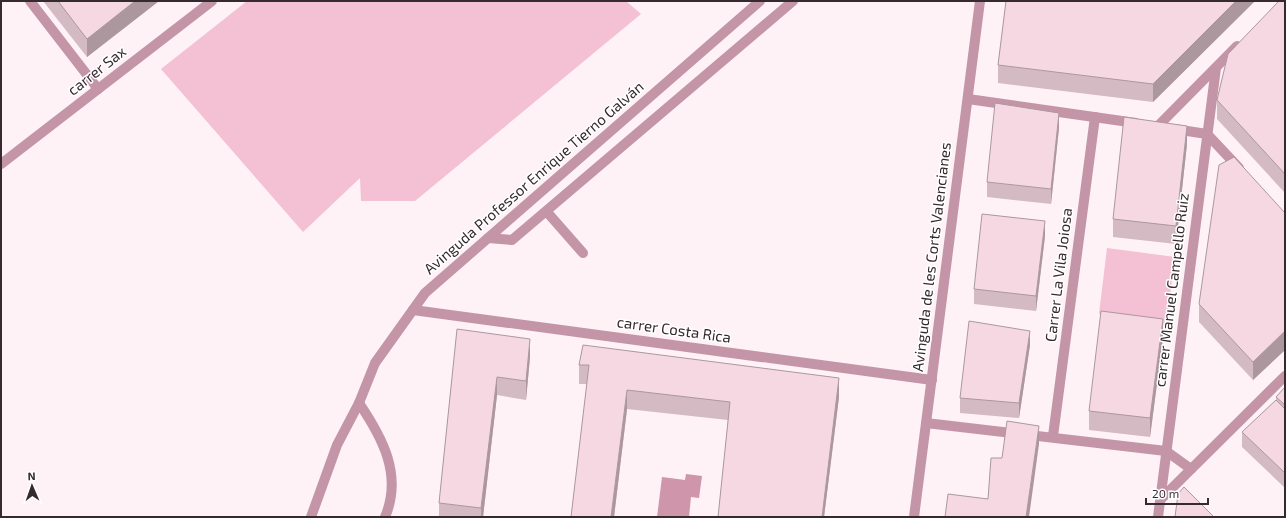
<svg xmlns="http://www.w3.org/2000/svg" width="1286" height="518" viewBox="0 0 1286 518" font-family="'Exo 2',sans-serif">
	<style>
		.green { fill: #f4c0d4 }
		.water { fill: #ce95ab }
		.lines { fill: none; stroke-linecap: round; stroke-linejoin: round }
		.minor { stroke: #c495a7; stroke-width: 10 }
		.wall { fill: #d4bac3 }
		.shaded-wall { fill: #ac979f }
		.building { fill: #f6d8e3; stroke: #ac979f }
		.labels { text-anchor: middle; stroke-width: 3; stroke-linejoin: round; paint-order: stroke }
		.street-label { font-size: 15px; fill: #352a2e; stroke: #fff }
	</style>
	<rect width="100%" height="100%" fill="#fef2f6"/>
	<g class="green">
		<polygon points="247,1 626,1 641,14 415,201 361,201 360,178 303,232 161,69"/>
		<polygon points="1107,248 1175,257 1166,326 1099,314"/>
	</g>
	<polygon class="water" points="686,474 702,476 699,498 691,497 689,517 657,517 662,477 685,480"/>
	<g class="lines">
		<g class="minor">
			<polyline points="30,1 98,89"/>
			<polyline points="968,99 1136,123"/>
			<polyline points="1157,127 1237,46"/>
			<polyline points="1174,129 1207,134 1239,168"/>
			<polyline points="1,164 212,1"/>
			<polyline points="547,212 583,253"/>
			<polyline points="488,238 512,240 793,1"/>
			<polyline points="413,310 932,380"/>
			<path d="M 359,403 C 382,437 403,475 385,517"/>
			<polyline points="926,423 1166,451 1191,469"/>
			<polyline points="1053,436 1095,117"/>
			<polyline points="1161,499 1285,376"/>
			<polyline points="311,517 337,445 359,403 375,363 425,293 760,1"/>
			<polyline points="914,517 980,1"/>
			<polyline points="1158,517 1216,68"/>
		</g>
	</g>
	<g class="wall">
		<polygon points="43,1 159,1 87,57"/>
		<polygon points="1006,1 1255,1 1153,102 998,83 998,65"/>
		<polygon points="1285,1 1285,193 1217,119 1217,100"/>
		<polygon points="1059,128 1051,204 987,197 987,182"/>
		<polygon points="1187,144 1176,244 1113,237 1113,219"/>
		<polygon points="1285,213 1285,350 1253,380 1199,322 1199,304"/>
		<polygon points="1045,236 1036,311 974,304 974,289"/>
		<polygon points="457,329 530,357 526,400 497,395 483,517 439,517 439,503"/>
		<polygon points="1163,338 1150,437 1089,430 1089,411"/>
		<polygon points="583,345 839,397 824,517 718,517 728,420 627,409 614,517 571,517 587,384 579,384 579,365"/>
		<polygon points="1030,345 1019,418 960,413 960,398"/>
		<polygon points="1285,387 1285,488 1242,447 1242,432 1276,400 1276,397"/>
	</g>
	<g class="shaded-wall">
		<polygon points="135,1 159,1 87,57 87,39"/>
		<polygon points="1236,1 1255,1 1153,102 1153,84"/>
		<polygon points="1059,113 1059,128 1051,204 1051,189"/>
		<polygon points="1187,126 1187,144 1176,244 1176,226"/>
		<polygon points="1045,221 1045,236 1036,311 1036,296"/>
		<polygon points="1163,319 1163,338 1150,437 1150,418"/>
		<polygon points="1030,331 1030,345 1019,418 1019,403"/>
		<polygon points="1285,331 1285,350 1253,380 1253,362"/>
		<polygon points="530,339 530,357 526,400 526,381"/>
		<polygon points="497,377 497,395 483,517 481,517 481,508"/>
		<polygon points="839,378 839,397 824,517 822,517"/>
		<polygon points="627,390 627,409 614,517 611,517"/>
		<polygon points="1039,426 1039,444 1029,517 1026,517"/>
	</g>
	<g class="building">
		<polygon points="58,1 135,1 87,39"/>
		<polygon points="1006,1 1236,1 1153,84 998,65"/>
		<polygon points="1279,1 1285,1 1285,174 1217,100 1228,54"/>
		<polygon points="995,103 1059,113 1051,189 987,182"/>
		<polygon points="1124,117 1187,126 1176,226 1113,219"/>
		<polygon points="1234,157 1285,213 1285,331 1253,362 1199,304 1219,165"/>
		<polygon points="982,214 1045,221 1036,296 974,289"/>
		<polygon points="1101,311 1163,319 1150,418 1089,411"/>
		<polygon points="969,321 1030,331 1019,403 960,398"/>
		<polygon points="457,329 530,339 526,381 497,377 481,508 439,503"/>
		<polygon points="583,345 839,378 822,517 718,517 730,402 627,390 611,517 571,517 589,365 579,365"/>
		<polygon points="1285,387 1285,405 1276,397"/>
		<polygon points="1276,400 1285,409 1285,473 1242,432"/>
		<polygon points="1007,421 1039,426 1026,517 945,517 948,494 988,499 991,458 1002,458"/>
		<polygon points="1184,487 1214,517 1175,517 1178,494"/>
	</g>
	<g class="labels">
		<g class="street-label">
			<text transform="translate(97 71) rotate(-38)" y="5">carrer Sax</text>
			<text transform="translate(534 178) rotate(-41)" y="5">Avinguda Professor Enrique Tierno Galván</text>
			<text transform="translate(932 257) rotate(-83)" y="5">Avinguda de les Corts Valencianes</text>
			<text transform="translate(1059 275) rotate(-83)" y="5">Carrer La Vila Joiosa</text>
			<text transform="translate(1172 290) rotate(-83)" y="5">carrer Manuel Campello Ruiz</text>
			<text transform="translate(674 330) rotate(8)" y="5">carrer Costa Rica</text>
		</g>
	</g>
	<rect width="1286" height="518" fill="none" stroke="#352a2e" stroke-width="4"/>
	<g transform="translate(32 486) rotate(358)" stroke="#ffffff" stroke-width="3" paint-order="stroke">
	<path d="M0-3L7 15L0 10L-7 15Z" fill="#352a2e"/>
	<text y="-6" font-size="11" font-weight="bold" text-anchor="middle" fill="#352a2e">N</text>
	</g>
	<path d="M1146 498v6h62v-6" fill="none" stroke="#352a2e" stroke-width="2"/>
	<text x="1152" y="498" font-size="12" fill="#352a2e" stroke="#ffffff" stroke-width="3" paint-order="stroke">20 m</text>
</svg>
